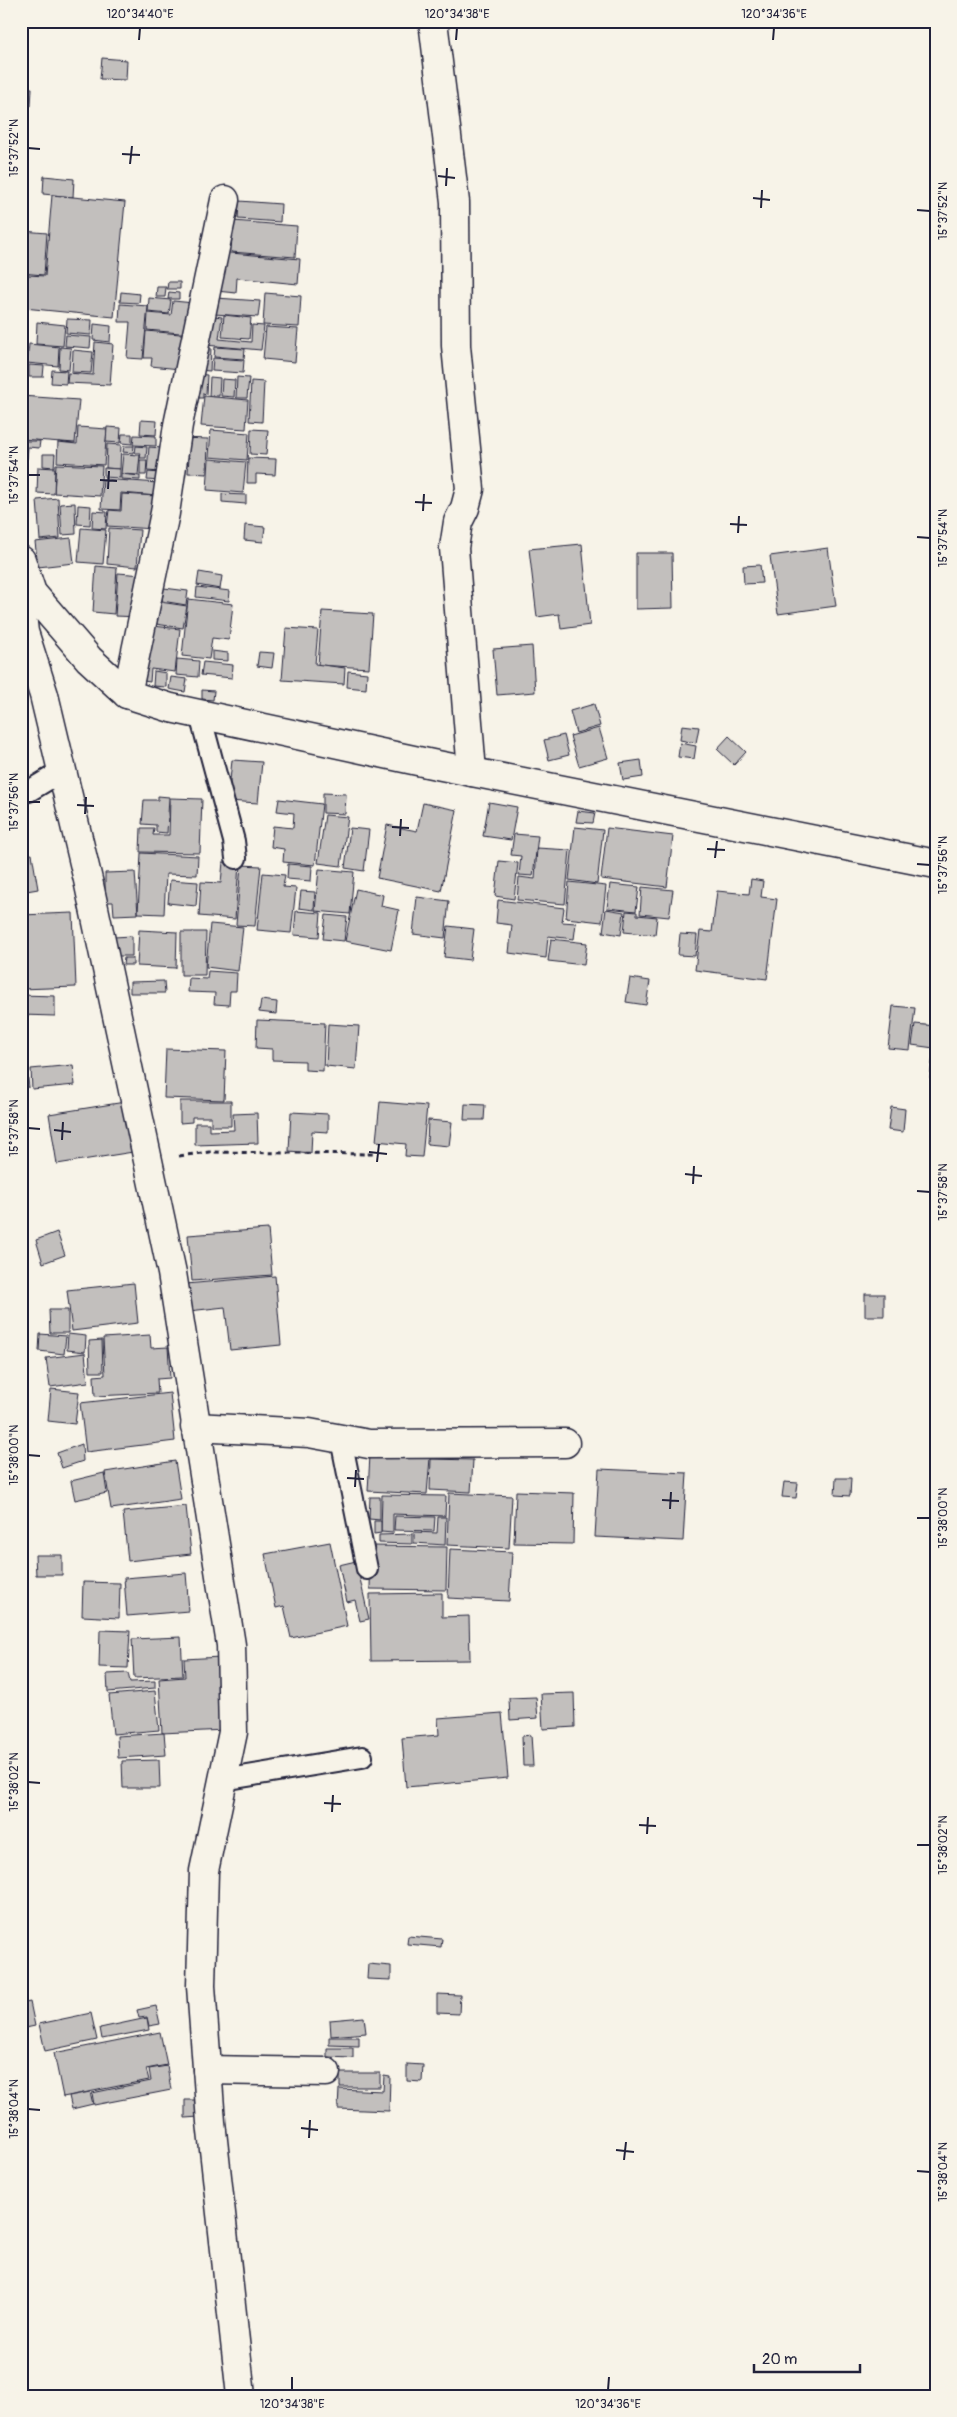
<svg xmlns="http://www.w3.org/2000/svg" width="957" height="2417" viewBox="0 0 957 2417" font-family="Pangolin,sans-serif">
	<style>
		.building { fill: #c2bfbd; stroke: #22223b }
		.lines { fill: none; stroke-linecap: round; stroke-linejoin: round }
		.lane-casing { stroke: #22223b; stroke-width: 24 }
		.street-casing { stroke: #22223b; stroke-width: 31 }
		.secondary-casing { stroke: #22223b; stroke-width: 31 }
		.path { stroke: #22223b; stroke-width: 3; stroke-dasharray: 5 4; stroke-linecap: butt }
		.lane { stroke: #f7f3e8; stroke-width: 20 }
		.street { stroke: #f7f3e8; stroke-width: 28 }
		.secondary { stroke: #f7f3e8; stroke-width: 28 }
		.ticks { fill: none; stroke: #22223b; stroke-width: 2 }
		.neatline { fill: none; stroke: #22223b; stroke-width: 2 }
		.ticks-label { font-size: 12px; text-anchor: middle; fill: #22223b }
	</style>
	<rect width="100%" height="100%" fill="#f7f3e8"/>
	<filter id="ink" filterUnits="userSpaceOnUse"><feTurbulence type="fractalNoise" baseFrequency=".02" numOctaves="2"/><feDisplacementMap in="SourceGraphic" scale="10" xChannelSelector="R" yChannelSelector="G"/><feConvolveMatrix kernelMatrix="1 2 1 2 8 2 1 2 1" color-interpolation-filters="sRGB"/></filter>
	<g filter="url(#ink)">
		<g class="building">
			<polygon points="102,58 127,60 126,80 100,79"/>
			<polygon points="21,88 32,88 31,106 21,105"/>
			<polygon points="44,176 74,179 73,197 43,194"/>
			<polygon points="52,195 125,202 114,317 24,308 28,275 45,276"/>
			<polygon points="239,201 281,204 280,222 238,219"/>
			<polygon points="233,221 297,226 295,257 231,252"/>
			<polygon points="23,231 47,233 44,275 21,273"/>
			<polygon points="219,252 300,259 298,284 237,278 236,293 216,291"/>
			<polygon points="168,282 180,282 180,289 167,289"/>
			<polygon points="157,287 166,287 165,297 156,297"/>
			<polygon points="121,292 140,294 139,303 120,302"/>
			<polygon points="169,292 179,293 179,299 168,299"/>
			<polygon points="265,293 301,296 299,327 263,325"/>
			<polygon points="149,298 171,300 169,314 148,312"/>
			<polygon points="216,298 260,301 258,317 214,314"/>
			<polygon points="173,301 194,303 191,334 147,330 148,313 171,315"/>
			<polygon points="120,304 148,306 143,359 127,358 130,322 119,322"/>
			<polygon points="208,315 222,317 219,339 251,342 252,325 264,326 261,350 205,345"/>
			<polygon points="224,315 251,318 249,339 222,337"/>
			<polygon points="67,319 92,320 91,335 66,333"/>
			<polygon points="37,322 65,325 63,346 36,344"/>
			<polygon points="94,324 111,326 110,342 93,340"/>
			<polygon points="266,327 298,329 295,362 263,359"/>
			<polygon points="146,331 192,335 189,370 151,366 152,358 144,358"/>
			<polygon points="66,335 91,337 90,348 65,346"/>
			<polygon points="95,342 113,344 110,385 67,383 68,373 93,375"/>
			<polygon points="29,344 59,347 58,366 27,363"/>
			<polygon points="60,347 71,348 69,370 59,369"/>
			<polygon points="200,347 211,348 210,371 198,370"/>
			<polygon points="215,347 245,349 244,359 214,357"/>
			<polygon points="73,350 93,352 91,373 72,372"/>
			<polygon points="213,358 244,360 243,373 212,371"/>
			<polygon points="29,365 44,366 43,377 29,377"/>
			<polygon points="52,370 67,371 66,384 51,383"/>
			<polygon points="21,373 27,374 26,395 21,394"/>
			<polygon points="196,374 207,375 206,394 203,393 203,398 195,398"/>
			<polygon points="210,377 220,378 219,396 209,396"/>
			<polygon points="237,377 249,378 247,398 236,398"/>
			<polygon points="222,379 235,380 234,397 221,396"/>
			<polygon points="251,381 264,382 262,422 249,421"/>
			<polygon points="21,396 79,400 75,443 21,439"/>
			<polygon points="204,396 248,400 246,429 201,426"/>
			<polygon points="141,420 157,421 156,435 140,434"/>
			<polygon points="78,427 107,429 104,465 57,462 58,442 77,444"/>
			<polygon points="107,427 121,428 120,443 106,442"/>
			<polygon points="251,429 268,430 266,455 250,454"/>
			<polygon points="211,430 249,433 247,460 209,457"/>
			<polygon points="122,434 132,434 132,444 121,443"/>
			<polygon points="134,435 156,436 156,446 133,445"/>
			<polygon points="182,438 208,439 207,474 188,473 189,457 180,457"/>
			<polygon points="21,441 40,441 39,448 28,447 27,459 21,459"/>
			<polygon points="107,444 121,445 120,469 106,468"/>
			<polygon points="124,446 134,446 133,453 123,452"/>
			<polygon points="136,446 147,447 146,458 140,458 141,453 135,453"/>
			<polygon points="149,447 162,448 161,472 147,471"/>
			<polygon points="43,454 55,454 54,467 43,466"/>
			<polygon points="123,454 140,455 138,475 121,474"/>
			<polygon points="248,458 276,459 275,475 256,474 256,483 247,483"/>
			<polygon points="209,459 246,462 243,493 207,490"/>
			<polygon points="140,460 147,460 146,475 140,475"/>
			<polygon points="56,464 102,466 100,496 54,493"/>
			<polygon points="38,467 55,468 54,494 37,493"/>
			<polygon points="104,468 120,469 120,478 104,477"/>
			<polygon points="148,472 160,473 159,481 147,480"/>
			<polygon points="121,474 140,476 140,480 121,479"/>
			<polygon points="103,479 158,483 157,496 121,493 120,510 101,509"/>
			<polygon points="122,494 156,496 154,529 107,526 109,510 121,511"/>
			<polygon points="222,494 246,495 246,504 222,502"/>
			<polygon points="58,498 60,538 40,540 37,500"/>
			<polygon points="75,503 76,534 62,535 60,504"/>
			<polygon points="78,505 91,506 90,525 77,524"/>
			<polygon points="93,511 107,512 106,529 92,528"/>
			<polygon points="245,525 265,527 263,542 244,540"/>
			<polygon points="81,528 106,530 103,564 78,562"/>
			<polygon points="109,528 140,530 137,567 107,564"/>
			<polygon points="71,538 74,563 38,567 35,542"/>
			<polygon points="582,544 590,625 561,629 559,614 537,617 529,549"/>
			<polygon points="828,548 836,606 778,614 770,556"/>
			<polygon points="636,553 672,553 673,608 636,609"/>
			<polygon points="760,565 762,583 744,584 743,566"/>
			<polygon points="96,566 117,568 114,614 93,612"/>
			<polygon points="199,572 222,576 220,589 197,585"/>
			<polygon points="118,573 143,575 140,617 115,616"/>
			<polygon points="197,587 230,591 229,601 196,597"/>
			<polygon points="164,588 188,591 186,605 162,601"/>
			<polygon points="188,599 233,604 229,640 212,638 209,659 182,656"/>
			<polygon points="160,602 187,606 183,628 149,623"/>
			<polygon points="322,611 373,614 369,668 318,665"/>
			<polygon points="144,625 180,629 175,672 151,669 150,682 137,680"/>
			<polygon points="286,628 318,630 315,664 345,668 344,684 282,680"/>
			<polygon points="532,646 535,692 497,695 493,649"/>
			<polygon points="212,651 228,653 228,661 212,660"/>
			<polygon points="259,652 274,653 272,668 257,666"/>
			<polygon points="177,659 199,661 198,677 176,675"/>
			<polygon points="203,662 233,665 232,678 201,675"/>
			<polygon points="154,671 166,673 166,687 153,686"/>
			<polygon points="348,671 367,673 366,689 347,687"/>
			<polygon points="171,677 187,679 185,692 169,689"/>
			<polygon points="202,690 214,691 213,700 202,699"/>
			<polygon points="594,704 600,726 576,733 570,711"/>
			<polygon points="682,725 699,727 696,743 680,740"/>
			<polygon points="599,728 608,758 579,766 570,736"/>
			<polygon points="564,735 569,755 549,760 544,740"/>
			<polygon points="729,736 746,752 734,765 717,749"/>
			<polygon points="680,743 696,746 694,759 678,757"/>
			<polygon points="232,760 262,762 258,803 228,801"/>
			<polygon points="641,760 643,777 623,780 620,763"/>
			<polygon points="323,793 346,794 345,814 323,813"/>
			<polygon points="158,796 169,797 167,833 156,832 156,825 142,824 144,800 158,800"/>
			<polygon points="170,798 202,799 200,853 140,852 141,828 154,828 153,835 169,835"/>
			<polygon points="279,799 322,804 315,865 283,862 284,849 271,847 273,826 293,828 294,813 277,811"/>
			<polygon points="489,802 517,807 511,840 483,836"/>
			<polygon points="423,803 457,810 441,891 377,878 387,825 417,831"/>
			<polygon points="578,811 595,813 593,823 576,822"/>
			<polygon points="325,815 348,817 341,866 318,863"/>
			<polygon points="575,827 603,830 597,884 569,880"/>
			<polygon points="350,828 369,830 364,871 345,868"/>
			<polygon points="607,828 673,836 667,887 601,879"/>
			<polygon points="514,834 538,836 533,876 519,875 521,856 511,855"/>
			<polygon points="537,848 570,850 565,904 517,900 519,877 535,879"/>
			<polygon points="141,853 198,856 197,875 166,874 164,914 138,913"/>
			<polygon points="32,854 38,889 21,892 21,856"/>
			<polygon points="499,861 518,863 514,899 495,896"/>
			<polygon points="223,862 239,864 235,919 199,916 201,882 221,883"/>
			<polygon points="288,864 312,866 311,881 287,879"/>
			<polygon points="241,865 261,866 255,926 236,925"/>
			<polygon points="319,869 354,872 350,914 315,911"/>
			<polygon points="135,872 138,914 114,915 113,902 105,902 105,873"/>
			<polygon points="263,873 285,875 283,887 296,888 291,933 257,930"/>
			<polygon points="751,879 763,881 761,897 777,899 767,979 695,970 700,931 712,932 717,891 749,894"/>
			<polygon points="170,880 198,882 196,906 168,903"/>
			<polygon points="569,882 606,886 602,922 566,918"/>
			<polygon points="610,884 639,887 636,911 607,908"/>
			<polygon points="642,887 673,890 669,917 640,914"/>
			<polygon points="356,889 383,895 381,906 399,910 391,950 345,941"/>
			<polygon points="301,891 315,892 314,910 299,908"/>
			<polygon points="417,897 449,901 445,938 413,934"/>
			<polygon points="498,900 564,908 562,922 576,923 574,939 548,936 546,958 509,953 512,925 496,923"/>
			<polygon points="606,909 624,912 621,935 603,932"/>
			<polygon points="296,911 321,913 319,937 294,935"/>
			<polygon points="626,911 637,912 637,915 657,917 655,935 624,932"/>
			<polygon points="73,913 76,987 21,989 21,915"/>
			<polygon points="326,915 347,917 344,941 323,939"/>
			<polygon points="210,924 243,927 238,971 206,967"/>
			<polygon points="448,926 474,929 470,960 444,957"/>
			<polygon points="139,930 177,932 176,968 137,966"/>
			<polygon points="181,932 206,932 205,975 181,975"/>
			<polygon points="680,934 697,935 695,956 678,955"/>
			<polygon points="132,936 132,956 114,956 114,937"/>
			<polygon points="551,939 587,943 584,965 548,961"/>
			<polygon points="124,958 133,958 133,965 123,965"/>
			<polygon points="208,971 237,973 236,991 230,991 229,1005 214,1004 215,993 188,992 189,978 207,979"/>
			<polygon points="630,978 650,981 646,1005 626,1002"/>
			<polygon points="164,981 165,993 130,993 130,982"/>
			<polygon points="21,995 55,996 55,1016 21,1015"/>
			<polygon points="261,1000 277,1002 276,1014 259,1012"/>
			<polygon points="893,1006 915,1008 910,1050 888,1048"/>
			<polygon points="257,1020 325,1023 323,1071 305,1070 305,1061 272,1060 272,1049 256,1048"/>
			<polygon points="328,1024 359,1026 356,1069 326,1066"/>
			<polygon points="915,1024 936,1026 936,1079 930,1078 934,1048 912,1045"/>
			<polygon points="21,1046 24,1046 29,1087 21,1088"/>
			<polygon points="166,1049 226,1051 224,1100 164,1098"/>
			<polygon points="73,1065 75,1085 32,1089 31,1069"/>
			<polygon points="180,1101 231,1101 231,1126 211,1126 211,1117 192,1117 192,1122 180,1123"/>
			<polygon points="125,1102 133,1152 57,1164 49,1114"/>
			<polygon points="380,1102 427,1106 422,1157 405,1156 406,1144 376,1141"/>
			<polygon points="465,1104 485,1105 484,1120 464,1120"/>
			<polygon points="891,1107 905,1109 903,1132 888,1130"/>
			<polygon points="291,1112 328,1114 328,1132 312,1131 311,1153 289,1151"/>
			<polygon points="257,1113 258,1143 195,1145 195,1123 209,1123 209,1131 234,1130 233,1114"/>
			<polygon points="428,1120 452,1122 449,1146 427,1144"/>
			<polygon points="268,1229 272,1275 192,1281 188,1235"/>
			<polygon points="57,1232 65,1255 43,1263 36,1240"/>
			<polygon points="275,1276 281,1345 230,1350 225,1307 189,1311 186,1284"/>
			<polygon points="134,1283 138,1323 72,1331 67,1290"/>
			<rect x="865" y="1294" width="19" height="22"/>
			<polygon points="49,1310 68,1310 68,1333 50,1333"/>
			<polygon points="40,1334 66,1336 64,1354 39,1351"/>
			<polygon points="68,1334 86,1336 85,1352 67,1350"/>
			<polygon points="150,1335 151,1348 168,1347 170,1378 157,1379 158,1393 95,1396 94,1376 105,1375 103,1338"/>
			<polygon points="102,1340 103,1372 90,1372 89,1341"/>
			<polygon points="85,1353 88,1382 50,1387 46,1358"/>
			<polygon points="51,1389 79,1392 75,1424 48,1421"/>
			<polygon points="170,1393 175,1441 86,1452 80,1403"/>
			<polygon points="82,1444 83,1461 62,1468 57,1453"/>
			<polygon points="370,1455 430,1458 427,1494 368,1491"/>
			<polygon points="431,1459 473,1460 471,1492 430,1490"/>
			<polygon points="175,1461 181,1499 111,1509 105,1472"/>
			<polygon points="599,1469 687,1473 683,1541 595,1537"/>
			<polygon points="104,1473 107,1493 75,1500 71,1481"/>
			<polygon points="836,1478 851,1478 850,1496 835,1495"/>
			<polygon points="784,1482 798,1483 796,1498 782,1497"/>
			<polygon points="516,1491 574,1493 573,1544 514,1543"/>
			<polygon points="449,1493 512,1496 509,1548 447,1545"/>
			<polygon points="382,1495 446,1496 445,1516 393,1514 393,1533 381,1532"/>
			<polygon points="370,1497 380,1497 380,1520 369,1519"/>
			<polygon points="186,1506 191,1554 128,1561 123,1512"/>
			<polygon points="395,1516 435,1517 434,1531 394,1530"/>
			<polygon points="438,1517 446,1517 445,1545 414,1543 414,1532 437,1533"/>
			<polygon points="374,1521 381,1521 381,1533 374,1534"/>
			<polygon points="412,1534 412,1544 379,1543 379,1535"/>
			<polygon points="330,1542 347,1626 291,1638 284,1606 276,1608 265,1554"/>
			<polygon points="371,1546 447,1547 446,1590 370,1589"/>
			<polygon points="450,1549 512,1552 509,1601 448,1598"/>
			<polygon points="35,1555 62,1555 62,1575 36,1575"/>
			<polygon points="356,1561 369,1619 360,1621 355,1600 347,1602 339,1565"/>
			<polygon points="186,1573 189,1611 127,1616 124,1578"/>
			<polygon points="83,1582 120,1583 119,1618 82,1616"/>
			<polygon points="442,1593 442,1617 469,1616 470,1660 371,1661 370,1594"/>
			<polygon points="100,1630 130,1631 128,1668 99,1667"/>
			<polygon points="181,1637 183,1676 134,1678 132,1639"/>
			<polygon points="221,1657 225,1730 162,1733 159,1679 185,1677 184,1659"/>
			<polygon points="128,1673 130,1682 155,1681 155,1688 108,1692 107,1674"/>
			<polygon points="155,1691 159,1730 113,1734 109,1695"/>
			<polygon points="574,1693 575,1727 543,1729 541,1694"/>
			<polygon points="536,1697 538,1718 510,1720 509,1698"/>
			<polygon points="502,1713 508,1778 406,1787 402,1738 439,1735 438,1718"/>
			<polygon points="164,1733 166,1755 118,1758 117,1736"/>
			<polygon points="531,1735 533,1766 523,1766 522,1736"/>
			<polygon points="159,1760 160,1788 123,1788 122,1761"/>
			<polygon points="408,1936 442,1939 441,1947 407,1944"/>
			<polygon points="368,1964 391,1966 391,1980 367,1979"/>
			<polygon points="437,1994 460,1995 459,2014 437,2013"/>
			<polygon points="30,2002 35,2026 21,2029 21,2004"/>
			<polygon points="156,2006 160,2024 149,2026 147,2017 139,2018 137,2010"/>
			<polygon points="91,2013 97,2040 45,2051 39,2024"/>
			<polygon points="364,2017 366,2033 331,2036 330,2020"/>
			<polygon points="147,2018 149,2030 102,2039 100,2028"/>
			<polygon points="160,2032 167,2065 146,2069 149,2080 63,2097 54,2053"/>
			<polygon points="329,2037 359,2037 359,2046 329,2045"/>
			<polygon points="327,2048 353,2048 353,2058 327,2057"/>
			<polygon points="407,2064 423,2065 422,2082 407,2081"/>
			<polygon points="167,2066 171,2090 94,2105 92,2093 151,2081 149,2069"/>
			<rect x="340" y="2073" width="40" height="14"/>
			<polygon points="384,2076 390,2077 389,2111 338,2109 339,2089 383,2091"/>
			<polygon points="90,2092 93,2104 72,2109 69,2096"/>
			<polygon points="185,2100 198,2100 199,2117 185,2118"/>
		</g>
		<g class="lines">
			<defs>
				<g id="lane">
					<polyline points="200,715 234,841 236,858"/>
					<polyline points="21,792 29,791 62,771"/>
					<polyline points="341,1439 367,1569"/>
					<polyline points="223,1780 362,1757"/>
				</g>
				<g id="street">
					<polyline points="433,21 455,202 456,346 470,489 465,508 458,522 454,548 472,772"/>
					<polyline points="32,593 22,615 24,632 44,695 88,880 172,1273 231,1645 233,1732 204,1871 201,1986 211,2122 241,2396"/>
					<polyline points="127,694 165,513 178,425 225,200"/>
					<polyline points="195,1427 309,1433 369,1444 565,1443"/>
					<polyline points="207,2070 326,2072"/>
				</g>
				<polyline id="secondary" points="21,560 32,593 89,659 127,694 171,708 432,764 936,864"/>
			</defs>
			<use href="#lane" class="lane-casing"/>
			<use href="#street" class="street-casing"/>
			<use href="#secondary" class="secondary-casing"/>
			<polyline class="path" points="179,1156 209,1152 373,1154"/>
			<use href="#lane" class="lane"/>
			<use href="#street" class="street"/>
			<use href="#secondary" class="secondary"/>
		</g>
	</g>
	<path class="ticks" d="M 139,40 L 140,28M 456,40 L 457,28M 773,40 L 774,28M 28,148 L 40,149M 122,154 L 140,155M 130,164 L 132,146M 438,176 L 455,178M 446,186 L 447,168M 753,198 L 770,200M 761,208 L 762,190M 917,210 L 930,211M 28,475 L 40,475M 100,480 L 117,481M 108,489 L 109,471M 415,502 L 432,503M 423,511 L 424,494M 730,524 L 747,525M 738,533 L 739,516M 917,537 L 930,538M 28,802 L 40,802M 77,805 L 94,806M 85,814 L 86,797M 392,827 L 409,828M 400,836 L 401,819M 707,849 L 725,850M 715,858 L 717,841M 917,864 L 930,865M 28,1128 L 40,1129M 54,1130 L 71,1132M 62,1140 L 63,1122M 369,1152 L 387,1154M 377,1162 L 379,1144M 685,1174 L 702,1176M 693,1184 L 694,1166M 917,1191 L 930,1192M 28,1455 L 40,1456M 347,1478 L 364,1479M 355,1487 L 356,1470M 662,1500 L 679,1501M 670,1509 L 671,1492M 917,1518 L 930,1518M 28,1782 L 40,1783M 324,1803 L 341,1804M 332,1812 L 333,1795M 639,1825 L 656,1826M 647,1834 L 648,1817M 917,1845 L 930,1845M 28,2109 L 40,2110M 301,2128 L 318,2130M 309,2138 L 310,2120M 616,2150 L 634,2152M 624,2160 L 626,2142M 917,2171 L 930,2172M 292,2390 L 292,2377M 608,2390 L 609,2377"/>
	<rect width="957" height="2417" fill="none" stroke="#f7f3e8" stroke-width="55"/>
	<path d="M754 2364v8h106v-8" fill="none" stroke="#22223b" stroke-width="2.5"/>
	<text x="762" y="2364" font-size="15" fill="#22223b" stroke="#f7f3e8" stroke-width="4" paint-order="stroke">20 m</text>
	<rect x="28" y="28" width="902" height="2362" class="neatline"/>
	<g class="ticks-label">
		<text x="140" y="18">120°34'40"E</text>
		<text x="457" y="18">120°34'38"E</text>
		<text x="774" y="18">120°34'36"E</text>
		<text transform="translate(14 148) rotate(-90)" y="4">15°37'52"N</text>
		<text transform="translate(943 211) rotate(-90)" y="4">15°37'52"N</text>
		<text transform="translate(14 475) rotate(-90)" y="4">15°37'54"N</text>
		<text transform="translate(943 538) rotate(-90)" y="4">15°37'54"N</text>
		<text transform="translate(14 802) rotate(-90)" y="4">15°37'56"N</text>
		<text transform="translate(943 865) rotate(-90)" y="4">15°37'56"N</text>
		<text transform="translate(14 1128) rotate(-90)" y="4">15°37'58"N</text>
		<text transform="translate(943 1192) rotate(-90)" y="4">15°37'58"N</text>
		<text transform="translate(14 1455) rotate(-90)" y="4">15°38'00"N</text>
		<text transform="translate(943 1518) rotate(-90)" y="4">15°38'00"N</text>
		<text transform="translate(14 1782) rotate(-90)" y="4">15°38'02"N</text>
		<text transform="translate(943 1845) rotate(-90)" y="4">15°38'02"N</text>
		<text transform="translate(14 2109) rotate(-90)" y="4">15°38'04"N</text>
		<text transform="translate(943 2172) rotate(-90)" y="4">15°38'04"N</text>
		<text x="292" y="2408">120°34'38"E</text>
		<text x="608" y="2408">120°34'36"E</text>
	</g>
</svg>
